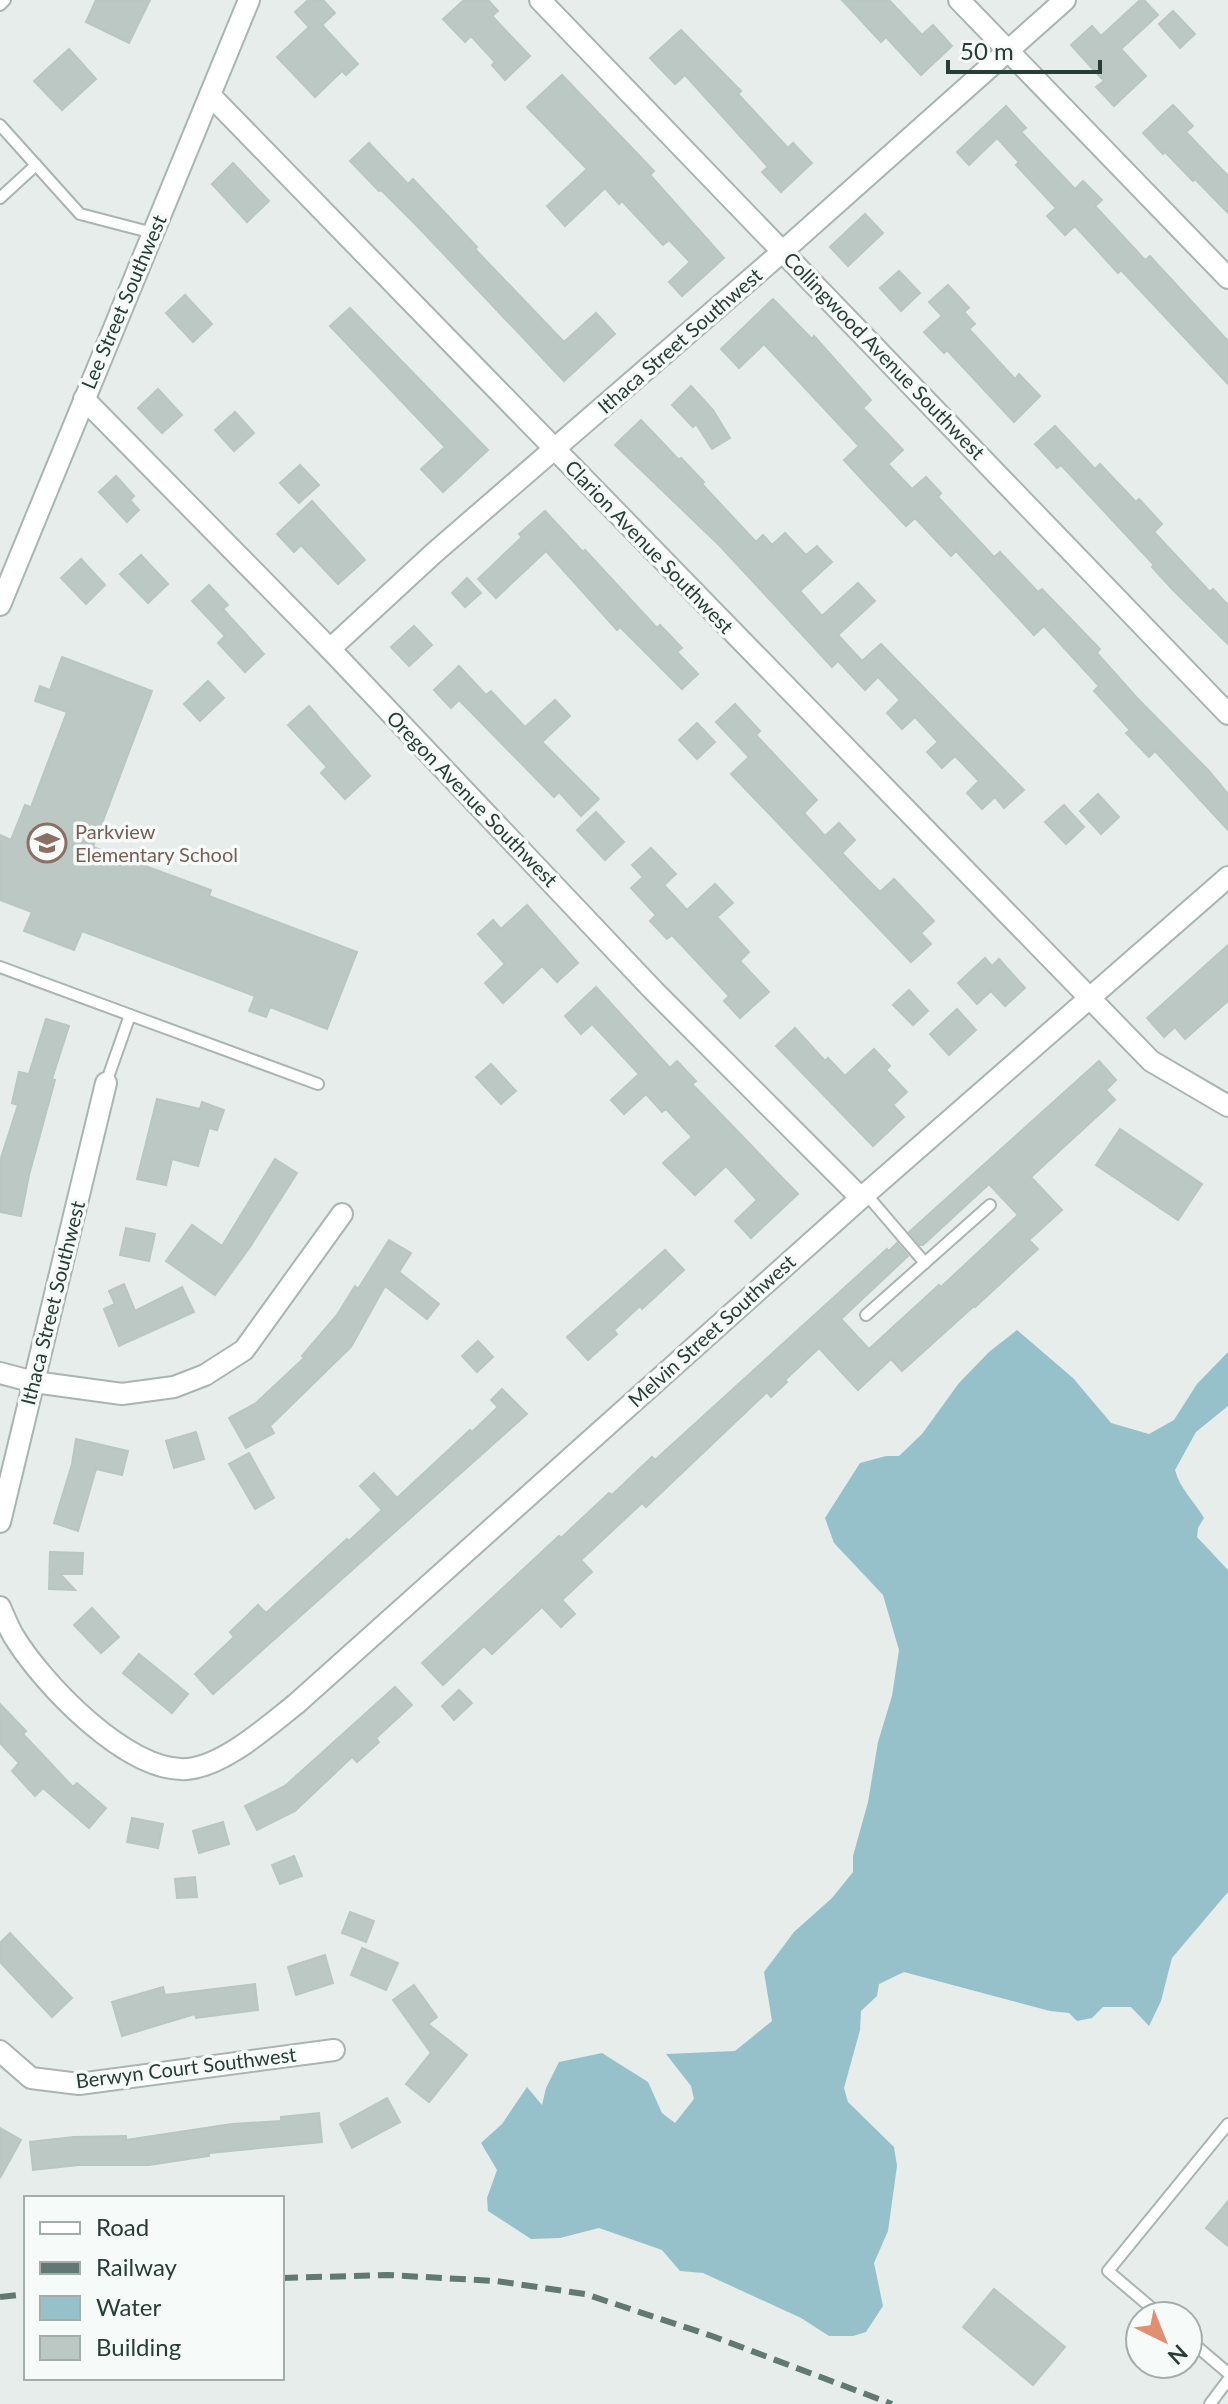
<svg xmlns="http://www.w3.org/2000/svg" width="1228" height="2404" viewBox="0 0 1228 2404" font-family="Lato,sans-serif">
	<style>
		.water { fill: #96c1cb }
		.building { fill: #bcc8c3; stroke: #b9c6c1; stroke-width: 2 }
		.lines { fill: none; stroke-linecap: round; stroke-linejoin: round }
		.lane-casing { stroke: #a9b5b1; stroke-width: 14 }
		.street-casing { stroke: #a9b5b1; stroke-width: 24 }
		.lane { stroke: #fff; stroke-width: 10 }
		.street { stroke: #fff; stroke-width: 20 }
		.rail { stroke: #627873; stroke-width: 6; stroke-dasharray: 16 8; stroke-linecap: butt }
		.labels { text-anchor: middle; stroke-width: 7; stroke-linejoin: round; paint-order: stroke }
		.street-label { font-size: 20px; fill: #273d38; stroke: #f6faf8 }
		.education-label { font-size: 20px; fill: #785e54; stroke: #f6faf8; text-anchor: start }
	</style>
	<rect width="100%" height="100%" fill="#e6edea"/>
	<path class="water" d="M 1017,1330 L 1073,1378 L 1111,1423 L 1149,1434 L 1174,1420 L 1197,1384 L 1228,1352 L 1228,1406 L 1196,1432 L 1175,1470 C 1180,1489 1194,1501 1204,1518 L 1198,1528 L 1197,1537 L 1228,1570 L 1228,1892 L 1172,1958 L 1161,2001 L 1149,2026 L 1131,2007 L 1103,2007 L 1092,2018 L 1077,2021 L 1069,2013 L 1050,2011 L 904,1972 L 879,1984 L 877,1996 L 861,2011 L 860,2030 L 844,2088 L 848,2102 L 894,2147 L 897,2166 L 888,2231 L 874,2263 L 883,2306 L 866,2332 L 853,2336 L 829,2336 L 801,2318 L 703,2273 L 680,2271 L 662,2250 L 599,2228 L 560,2238 L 531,2239 L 488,2211 L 487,2198 L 497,2170 L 481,2143 L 502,2124 L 527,2087 L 542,2105 L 546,2088 L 559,2062 L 602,2053 L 648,2082 L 662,2113 L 675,2123 L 694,2099 L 691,2086 L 666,2054 L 735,2051 L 772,2021 L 764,1972 L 794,1932 L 832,1898 L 853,1872 L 853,1856 L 868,1802 L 878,1742 L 892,1696 L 899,1650 L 883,1595 L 834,1543 L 825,1518 L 860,1463 L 886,1456 L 899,1456 L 922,1434 L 959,1383 L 989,1352 Z"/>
	<g class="building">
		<polygon points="96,0 150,0 129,43 86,22"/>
		<polygon points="308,0 323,0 335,13 322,25 358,64 346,75 342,71 315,97 277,57 309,27 295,12"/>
		<polygon points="464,0 488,0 498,11 492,16 530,56 505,80 492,65 495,62 471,36 465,42 443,19"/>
		<polygon points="842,0 889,0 922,35 933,25 952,46 921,75 886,37 881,42"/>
		<polygon points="1140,0 1144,0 1158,15 1121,49 1146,76 1114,106 1096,87 1104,81 1071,45 1092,26 1101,36"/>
		<polygon points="1173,11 1195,34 1180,48 1159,24"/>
		<polygon points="681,30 741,91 738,94 788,148 793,143 812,163 781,192 762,172 768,167 685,75 675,84 650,58"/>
		<polygon points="69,49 96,79 62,110 34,81"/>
		<polygon points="562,75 654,171 650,175 724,258 682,296 669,282 690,262 669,240 663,245 622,201 619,204 605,188 565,226 547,206 587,169 527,107"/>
		<polygon points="1173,105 1193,126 1186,132 1228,176 1228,213 1195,179 1193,181 1165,152 1163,154 1143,133"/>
		<polygon points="1006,106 1026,128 1021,132 1075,189 1083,181 1102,200 1095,206 1145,260 1150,256 1228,341 1228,384 1121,270 1118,273 1075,226 1065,235 1047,216 1056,208 1016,165 1019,162 997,138 969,165 957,152"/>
		<polygon points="369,143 408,184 413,179 477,247 475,249 564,342 596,313 615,334 564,381 419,228 381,190 379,191 350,161"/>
		<polygon points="233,163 269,201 247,222 212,184"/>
		<polygon points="865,214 883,233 848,266 830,247"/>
		<polygon points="899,271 920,293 901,311 880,288"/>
		<polygon points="948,285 969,308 964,312 975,324 969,329 1015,379 1019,374 1040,396 1014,422 947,350 944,353 924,332 942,316 929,302"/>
		<polygon points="185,295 212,324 193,342 166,313"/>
		<polygon points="773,299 812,339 814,336 871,400 863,408 903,450 888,464 912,489 926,477 941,493 938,497 994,557 1000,552 1038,592 1042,589 1100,649 1097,653 1137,698 1209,771 1228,794 1228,830 1155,751 1149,757 1126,733 1130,730 1094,691 1099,686 1044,626 1034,635 956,551 951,556 915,518 906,526 866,484 844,460 859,446 764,344 739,368 721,349"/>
		<polygon points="350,308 488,450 443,492 421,469 445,447 330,326"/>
		<polygon points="691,386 713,410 730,438 712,449 696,424 693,427 672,405"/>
		<polygon points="158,389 182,415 162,433 138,408"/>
		<polygon points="235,412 254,433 234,451 215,430"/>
		<polygon points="641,420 679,460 681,458 704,482 702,484 756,542 763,535 772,545 785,533 806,555 817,546 832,562 800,591 822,616 858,583 875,601 838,635 862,661 881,644 1024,790 1004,808 995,797 982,809 967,793 979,781 955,756 942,768 927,752 938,742 915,717 902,729 887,713 900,700 878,677 865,690 838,661 832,667 720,546 615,445"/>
		<polygon points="1055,426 1095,469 1100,464 1136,502 1139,499 1162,524 1154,532 1210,592 1213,589 1228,605 1228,644 1173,590 1152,567 1154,565 1061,465 1057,468 1035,444"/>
		<polygon points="300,465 319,485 299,503 280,483"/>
		<polygon points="116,476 134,496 130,500 139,510 127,522 99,492"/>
		<polygon points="312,501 365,560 338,584 301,545 294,552 277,534"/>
		<polygon points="545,511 583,552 585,550 657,628 660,625 682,648 677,652 698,674 682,689 620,627 617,630 546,551 496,598 478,579 522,537 519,534"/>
		<polygon points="141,555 168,584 148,603 120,574"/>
		<polygon points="81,559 105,585 86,604 61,578"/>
		<polygon points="467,578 481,593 465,607 452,593"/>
		<polygon points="209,585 228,605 223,609 264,654 245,672 218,643 225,636 192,601"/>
		<polygon points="414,626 432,645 409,666 391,647"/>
		<polygon points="62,657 152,691 93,847 211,890 209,896 357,952 327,1029 270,1007 266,1017 249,1011 255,996 82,931 74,950 24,931 32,912 0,900 0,835 11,840 25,805 31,807 67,712 35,701 40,686 50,690"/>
		<polygon points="459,666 486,695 491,691 525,727 555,700 570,716 542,742 599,799 581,816 559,792 554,797 459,700 451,708 434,690"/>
		<polygon points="208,681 224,698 200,721 184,704"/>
		<polygon points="735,704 760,731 756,735 817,800 804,813 825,836 839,823 855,840 842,853 866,878 880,892 894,879 934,921 921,933 931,944 911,962 731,774 749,757 716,722"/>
		<polygon points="309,706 370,776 345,799 321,773 327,767 288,725"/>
		<polygon points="697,723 715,742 697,759 679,740"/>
		<polygon points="1098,794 1119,817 1101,834 1080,811"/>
		<polygon points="1064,805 1084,827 1066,844 1045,822"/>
		<polygon points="596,812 624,842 605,860 577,830"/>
		<polygon points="651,848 676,874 664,885 687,910 715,884 733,903 717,917 749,952 740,961 769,992 740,1018 724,1001 729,996 672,935 667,939 650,921 656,915 631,888 643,877 632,865"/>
		<polygon points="527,905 578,963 557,982 542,966 503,1003 485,983 505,964 478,934 493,920 501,929"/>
		<polygon points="1228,945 1228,1001 1185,1039 1175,1027 1164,1037 1147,1018"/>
		<polygon points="985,958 992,966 999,959 1025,988 1005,1006 991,991 977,1004 958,983"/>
		<polygon points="596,987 670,1068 677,1061 696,1081 692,1084 798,1194 751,1238 735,1221 757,1200 726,1166 695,1195 663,1163 692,1137 666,1109 662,1112 646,1094 624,1114 611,1100 639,1074 592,1024 581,1034 565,1016"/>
		<polygon points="909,990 928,1011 913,1025 893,1005"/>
		<polygon points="957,1009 976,1030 949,1055 930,1034"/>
		<polygon points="46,1019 69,1026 52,1079 55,1080 29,1175 21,1216 0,1212 0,1161 18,1105 12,1103 19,1072 29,1074"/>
		<polygon points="795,1028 825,1061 828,1058 845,1076 874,1049 890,1066 886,1070 907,1092 893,1105 904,1117 873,1146 776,1046"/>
		<polygon points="1099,1061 1116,1080 1106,1090 1115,1100 1031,1177 1062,1210 1029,1240 1038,1249 975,1307 974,1306 902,1371 891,1359 858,1390 819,1348 785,1380 787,1382 771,1397 767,1392 646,1507 642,1503 581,1560 592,1572 562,1600 575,1614 561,1627 542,1607 492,1654 484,1646 443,1685 422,1663 559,1536 561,1538 609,1493 612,1495 652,1457 655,1460 887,1249 889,1251 897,1243 908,1256 841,1319 869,1349 939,1285 941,1287 1018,1215 989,1184 923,1245 920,1245 909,1232"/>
		<polygon points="491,1064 516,1091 501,1104 476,1077"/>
		<polygon points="157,1099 200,1109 202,1102 224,1110 217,1130 209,1128 198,1166 172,1159 166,1185 137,1179"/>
		<polygon points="1120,1129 1202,1184 1178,1220 1096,1165"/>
		<polygon points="275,1159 297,1173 250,1247 215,1295 166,1261 192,1225 222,1246"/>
		<polygon points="126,1228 155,1234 149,1261 120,1255"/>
		<polygon points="389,1240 411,1253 399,1272 439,1304 427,1319 385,1286 351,1347 270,1426 274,1433 246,1448 229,1418 256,1403 304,1358 302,1356 337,1315 355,1286 358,1289"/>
		<polygon points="665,1250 684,1270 642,1309 640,1306 614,1330 617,1334 588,1360 567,1337"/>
		<polygon points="124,1284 135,1311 182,1287 194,1312 119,1346 104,1309 115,1304 109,1291"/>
		<polygon points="478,1341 493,1357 477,1372 462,1356"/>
		<polygon points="502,1389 527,1414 213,1694 195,1674 234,1637 230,1632 258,1605 266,1613 347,1539 349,1541 382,1510 360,1486 374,1473 397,1498 470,1430 472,1432 498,1407 491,1400"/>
		<polygon points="196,1432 204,1459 174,1468 166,1441"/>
		<polygon points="76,1439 128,1451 122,1475 96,1469 78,1531 54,1523 72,1464"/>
		<polygon points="249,1453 274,1498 255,1509 229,1464"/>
		<polygon points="50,1552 83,1553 82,1574 60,1574 75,1590 49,1589"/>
		<polygon points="92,1608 119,1637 101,1653 74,1625"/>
		<polygon points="139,1654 188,1694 172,1713 123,1673"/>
		<polygon points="395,1687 412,1705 376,1738 379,1742 357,1762 352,1757 295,1811 257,1830 245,1806 285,1786"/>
		<polygon points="459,1690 472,1703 454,1720 442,1706"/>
		<polygon points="0,1704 26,1731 23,1734 73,1787 77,1783 106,1808 89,1828 43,1788 35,1796 12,1771 19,1763 0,1743"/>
		<polygon points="132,1818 163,1824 158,1848 127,1842"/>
		<polygon points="223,1822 229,1844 199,1853 193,1831"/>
		<polygon points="294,1856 302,1876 280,1884 272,1865"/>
		<polygon points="195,1877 197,1897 177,1898 175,1879"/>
		<polygon points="350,1912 374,1921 366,1942 342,1933"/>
		<polygon points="10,1933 72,1998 52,2017 0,1962 0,1943"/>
		<polygon points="362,1948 398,1963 386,1990 351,1975"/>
		<polygon points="325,1955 333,1983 296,1995 288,1967"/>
		<polygon points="255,1984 258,2010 196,2018 195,2014 122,2036 112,2002 163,1987 165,1995"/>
		<polygon points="414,1985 437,2017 428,2024 467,2055 429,2102 406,2084 431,2053 393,2000"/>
		<polygon points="387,2098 400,2122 352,2148 340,2124"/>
		<polygon points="319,2113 322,2142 209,2153 209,2156 149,2165 79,2165 33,2170 30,2142 74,2137 126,2136 126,2140 232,2124 281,2121 281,2117"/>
		<polygon points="0,2128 21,2140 0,2178"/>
		<polygon points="1228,2201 1228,2246 1206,2228"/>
		<polygon points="994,2289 1065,2347 1033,2385 963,2327"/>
	</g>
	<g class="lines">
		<defs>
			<g id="lane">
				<polyline points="0,5 5,0"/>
				<polyline points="0,125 80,214 153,233"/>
				<polyline points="0,198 36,165"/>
				<polyline points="0,967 130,1015"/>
				<polyline points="106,1083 130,1015 318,1084"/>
				<polyline points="866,1194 925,1263"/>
				<polyline points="866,1315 990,1205"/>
				<polyline points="1161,2316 1108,2271 1228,2124"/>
				<polyline points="1188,2339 1228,2373"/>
				<polyline points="1210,2404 1228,2380"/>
			</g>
			<g id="street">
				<polyline points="540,0 1228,714"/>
				<polyline points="959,0 1228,278"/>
				<polyline points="210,95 1151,1061 1228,1106"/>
				<polyline points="84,399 330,649 654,991 861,1198"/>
				<polyline points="0,605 249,0"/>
				<polyline points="330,649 434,553 783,251 1065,0"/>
				<polyline points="0,1373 34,1382 122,1394 174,1387 205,1375 244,1350 342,1214"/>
				<polyline points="0,1522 106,1083"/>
				<path d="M 0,1607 C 4,1616 8,1626 13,1635 C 41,1682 127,1773 187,1769 C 224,1766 268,1726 296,1704 L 861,1198 L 1228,877"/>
				<polyline points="0,2051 31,2078 79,2084 334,2050"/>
			</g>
		</defs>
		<use href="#lane" class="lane-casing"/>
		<use href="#street" class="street-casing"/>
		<use href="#lane" class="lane"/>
		<use href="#street" class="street"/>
		<g class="rail">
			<polyline points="282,2278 388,2275 496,2281 585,2294 712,2336 892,2404"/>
			<polyline points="0,2297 26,2294"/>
		</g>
	</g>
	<defs>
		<symbol id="school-ring" viewBox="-11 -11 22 22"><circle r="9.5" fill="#f6faf8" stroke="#8d6e63" stroke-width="1.5"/><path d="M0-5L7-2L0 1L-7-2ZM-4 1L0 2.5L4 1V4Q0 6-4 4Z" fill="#8d6e63"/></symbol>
	</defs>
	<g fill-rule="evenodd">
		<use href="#school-ring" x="25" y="821" width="44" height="44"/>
	</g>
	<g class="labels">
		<g class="street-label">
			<text transform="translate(124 302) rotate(-67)" y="7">Lee Street Southwest</text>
			<text transform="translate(680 341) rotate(-41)" y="7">Ithaca Street Southwest</text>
			<text transform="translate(884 356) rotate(46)" y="7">Collingwood Avenue Southwest</text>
			<text transform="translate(649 547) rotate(46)" y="7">Clarion Avenue Southwest</text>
			<text transform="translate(472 799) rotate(46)" y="7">Oregon Avenue Southwest</text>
			<text transform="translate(53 1303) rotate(-76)" y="7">Ithaca Street Southwest</text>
			<text transform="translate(712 1331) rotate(-42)" y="7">Melvin Street Southwest</text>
			<text transform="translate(186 2068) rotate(-7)" y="7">Berwyn Court Southwest</text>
		</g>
		<g class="education-label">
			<text x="75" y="839">Parkview<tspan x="75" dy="23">Elementary School</tspan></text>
		</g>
	</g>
	<rect x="24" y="2196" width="260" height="184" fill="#f6faf8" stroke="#a3aeab" stroke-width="2"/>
	<rect x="40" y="2222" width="40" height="12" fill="#ffffff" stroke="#a3aeab" stroke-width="2"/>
	<text x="96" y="2236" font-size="24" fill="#273d38">Road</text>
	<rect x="40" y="2262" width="40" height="12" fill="#627873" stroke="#a3aeab" stroke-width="2"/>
	<text x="96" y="2276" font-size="24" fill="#273d38">Railway</text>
	<rect x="40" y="2296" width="40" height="24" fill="#96c1cb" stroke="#a3aeab" stroke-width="2"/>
	<text x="96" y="2316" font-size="24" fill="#273d38">Water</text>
	<rect x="40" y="2336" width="40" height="24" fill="#bcc8c3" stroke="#a3aeab" stroke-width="2"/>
	<text x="96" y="2356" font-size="24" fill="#273d38">Building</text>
	<g transform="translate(1164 2340) rotate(137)"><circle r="38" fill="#f6faf8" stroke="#a3aeab" stroke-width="2"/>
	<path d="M0-6L14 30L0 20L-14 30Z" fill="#e18f70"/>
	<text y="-12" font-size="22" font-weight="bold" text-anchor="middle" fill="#273d38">N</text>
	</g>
	<path d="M948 60v12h152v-12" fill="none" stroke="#273d38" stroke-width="4"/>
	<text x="960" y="60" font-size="24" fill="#273d38" stroke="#f6faf8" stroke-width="6" paint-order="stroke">50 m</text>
</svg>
